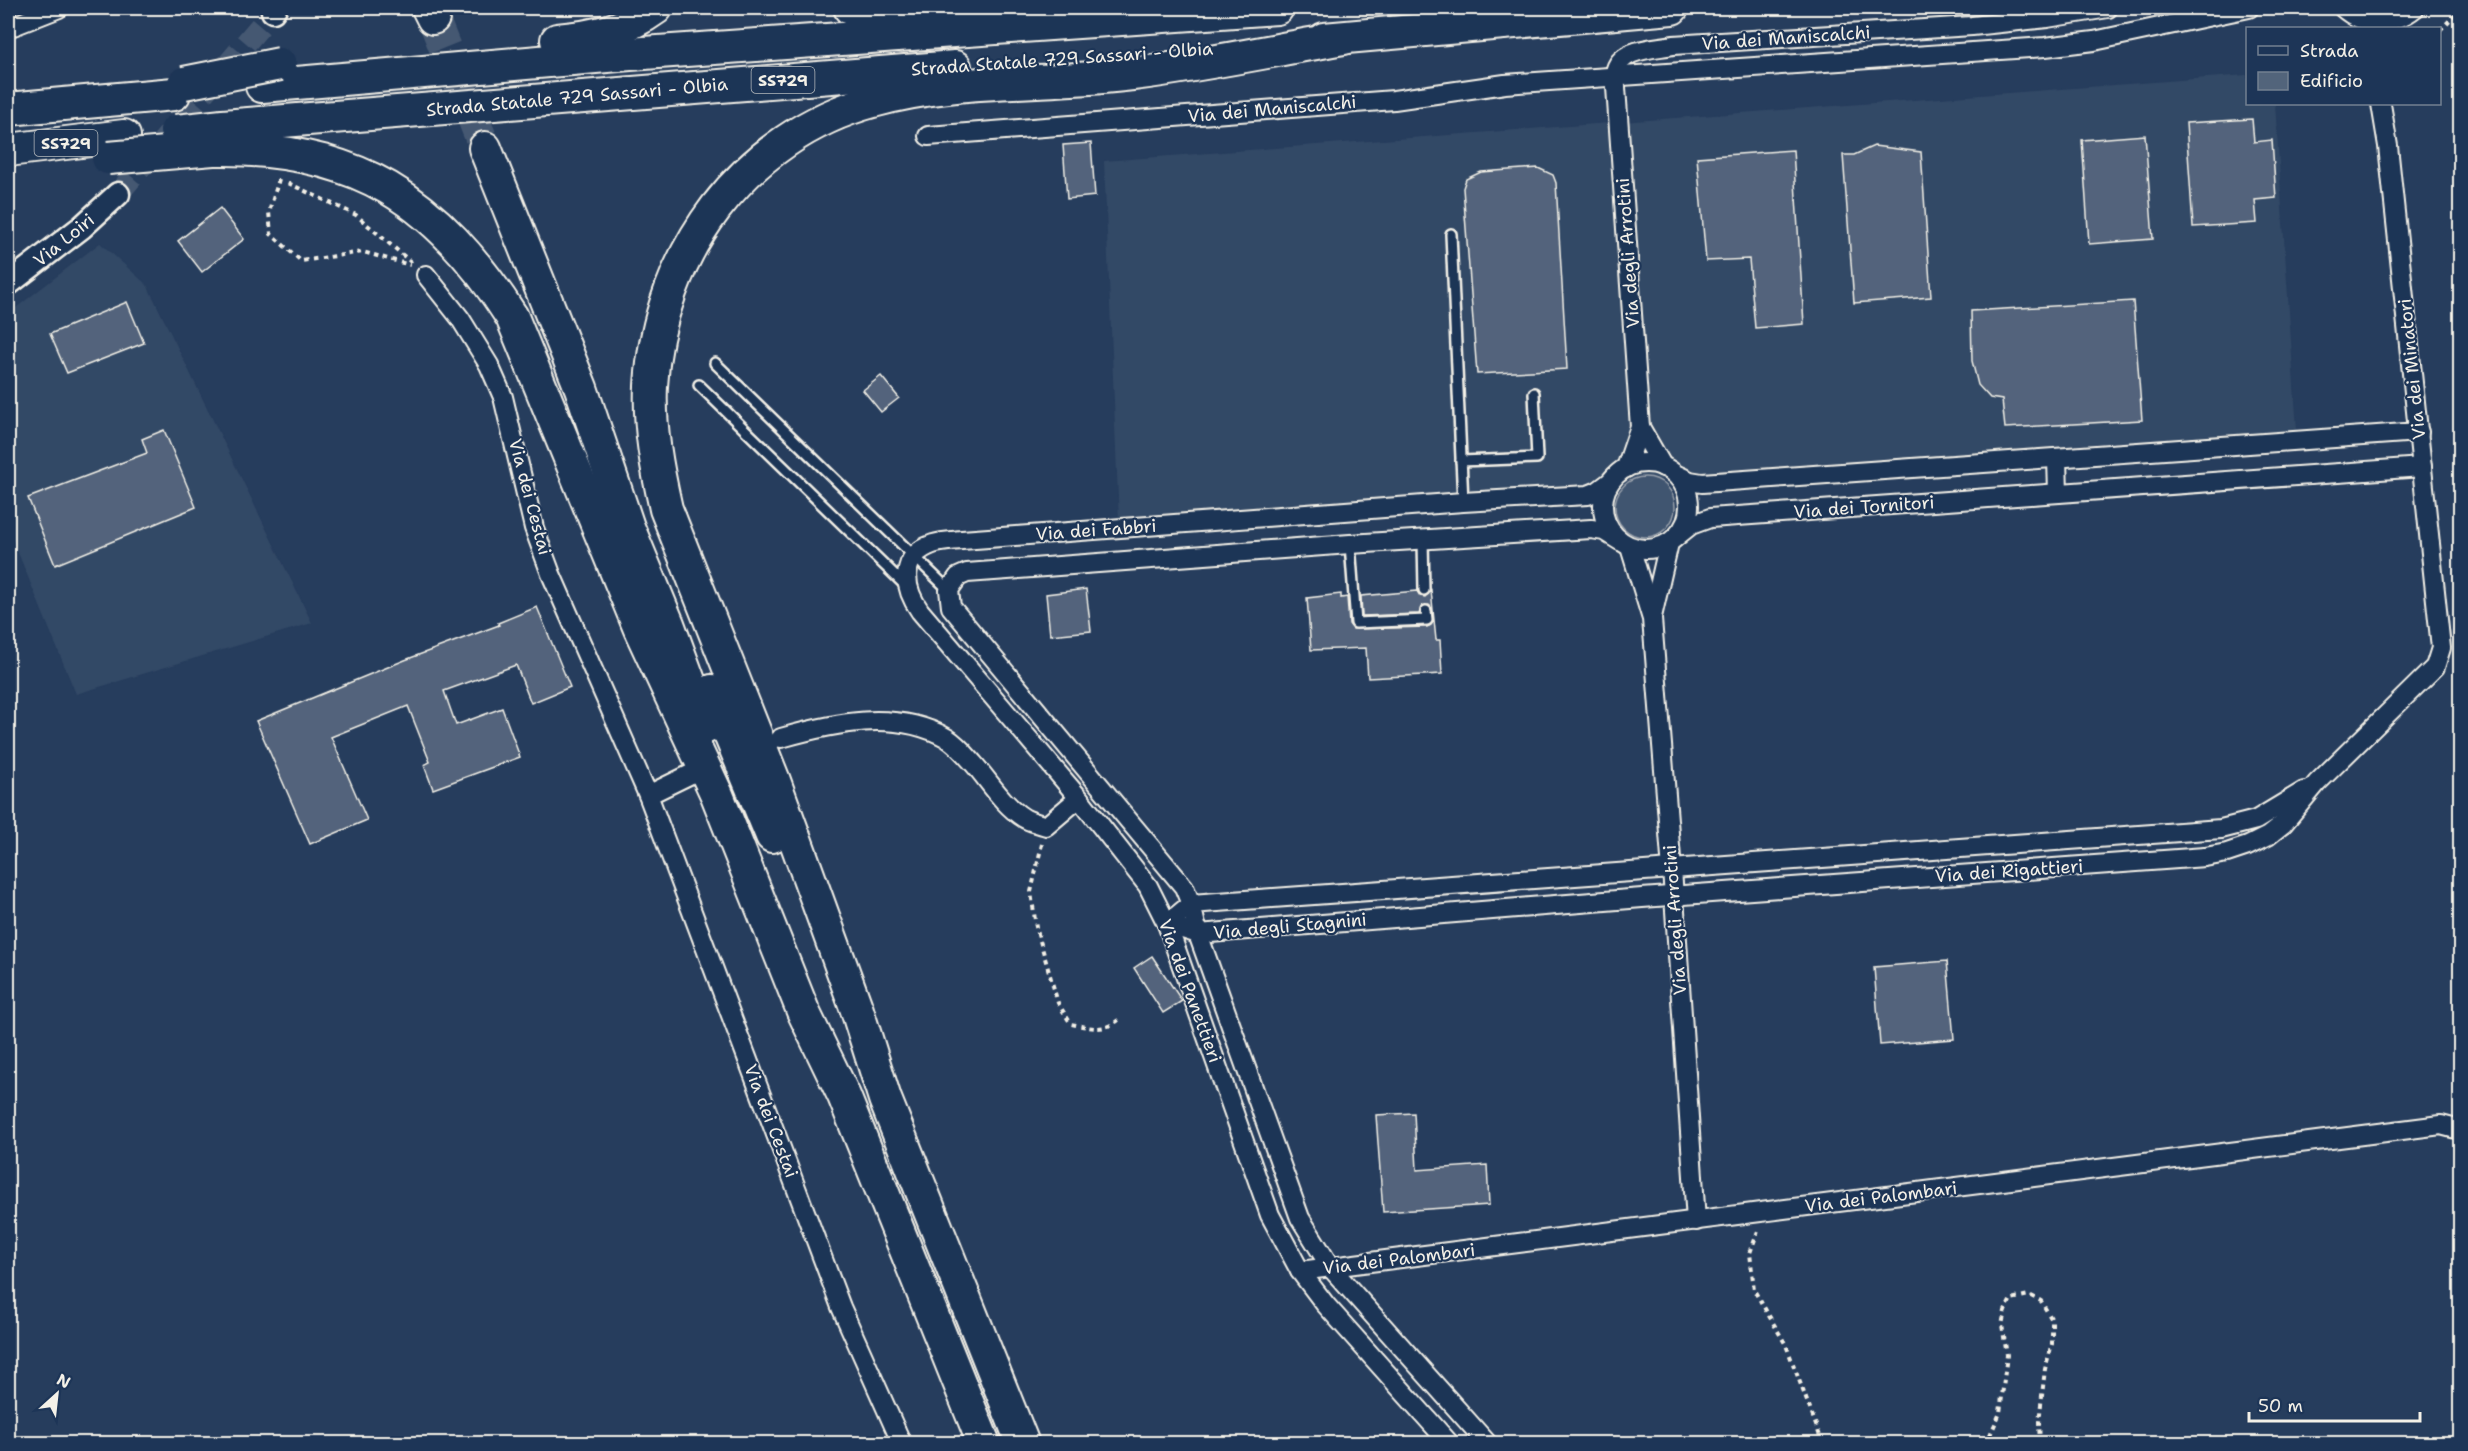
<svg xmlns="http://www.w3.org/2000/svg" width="2468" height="1451" viewBox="0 0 2468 1451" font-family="'Shantell Sans',sans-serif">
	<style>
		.built { fill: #334966 }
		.green { fill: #40546f; stroke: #9aa2ac; stroke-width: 1.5 }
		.building { fill: #52647b; stroke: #f4f1e8; stroke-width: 1.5 }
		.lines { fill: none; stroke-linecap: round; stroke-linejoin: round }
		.tertiary-tunnel { stroke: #455872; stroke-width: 22; stroke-dasharray: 22 11; stroke-linecap: butt }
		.trunk-tunnel { stroke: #455872; stroke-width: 32; stroke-dasharray: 32 16; stroke-linecap: butt }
		.service-casing { stroke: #f4f1e8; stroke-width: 14 }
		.minor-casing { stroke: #f4f1e8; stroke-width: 22 }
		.tertiary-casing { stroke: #f4f1e8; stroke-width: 27 }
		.trunk-casing { stroke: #f4f1e8; stroke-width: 36 }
		.path { stroke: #f4f1e8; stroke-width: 4; stroke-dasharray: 4.5 4.5; stroke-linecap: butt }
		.service { stroke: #1d3557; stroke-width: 9 }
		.minor { stroke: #1d3557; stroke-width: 18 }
		.tertiary { stroke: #1d3557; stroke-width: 22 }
		.trunk { stroke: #1d3557; stroke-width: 32 }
		.trunk-bridge-casing { stroke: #f4f1e8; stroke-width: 36; stroke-linecap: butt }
		.trunk-bridge { stroke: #1d3557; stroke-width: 32 }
		.labels { text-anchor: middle; stroke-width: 4.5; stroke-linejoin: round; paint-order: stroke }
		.shield { fill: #1d3557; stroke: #b4b9bc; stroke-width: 1.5 }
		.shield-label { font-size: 16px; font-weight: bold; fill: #f4f1e8 }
		.street-label { font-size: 18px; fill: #f4f1e8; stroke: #1d3557 }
	</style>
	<rect width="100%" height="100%" fill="#263d5d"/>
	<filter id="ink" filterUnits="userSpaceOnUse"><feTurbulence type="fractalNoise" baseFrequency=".0167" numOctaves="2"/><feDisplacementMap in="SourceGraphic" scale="12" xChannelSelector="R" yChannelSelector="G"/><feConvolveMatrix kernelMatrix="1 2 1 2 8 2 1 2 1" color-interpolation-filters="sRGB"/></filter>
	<g filter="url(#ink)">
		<g class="built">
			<polygon points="2247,75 2248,104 2275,104 2297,431 1119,521 1104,161"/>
			<polygon points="100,243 147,285 312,623 76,694 8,528 8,314"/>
		</g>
		<circle class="green" cx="1645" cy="507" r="30"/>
		<g class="building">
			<polygon points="2252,119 2254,142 2272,140 2276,198 2255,200 2257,223 2193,227 2186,123"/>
			<polygon points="2145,135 2153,239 2089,244 2082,140"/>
			<polygon points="1091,143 1095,196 1067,199 1063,145"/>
			<polygon points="1874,146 1921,152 1931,297 1854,303 1843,155 1854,155"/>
			<polygon points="1793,150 1804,324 1755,328 1749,259 1706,261 1697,157"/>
			<polygon points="1538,168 1553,175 1556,183 1567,369 1477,374 1463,188 1466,179 1481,172"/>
			<polygon points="220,208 244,239 202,272 178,241"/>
			<polygon points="2133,301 2142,420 2005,428 2002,400 1990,398 1978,385 1972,361 1971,311"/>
			<polygon points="127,302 144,343 67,373 50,334"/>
			<polygon points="881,376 899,398 881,412 863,390"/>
			<polygon points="164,430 196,507 55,565 28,498 147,453 142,439"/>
			<polygon points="1086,589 1091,631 1050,635 1046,594"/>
			<polygon points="1431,590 1436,640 1440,640 1442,674 1368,678 1366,648 1311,650 1307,598 1341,594 1341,598 1347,597 1349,624 1353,629 1427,627 1431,625 1434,620 1433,610 1429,605 1422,606 1419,614 1362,616 1361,596 1417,591 1420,596 1425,597"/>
			<polygon points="537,607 570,687 531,703 516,665 444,691 456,725 502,708 520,757 433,789 424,765 430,762 408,706 331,737 367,820 310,844 256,721 405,660 499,625 498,623"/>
			<polygon points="1152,956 1182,1001 1163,1013 1134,968"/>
			<polygon points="1947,961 1954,1039 1880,1045 1874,967"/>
			<polygon points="1414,1113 1417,1170 1487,1165 1489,1205 1383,1212 1376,1115"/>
		</g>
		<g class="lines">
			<polyline class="tertiary-tunnel" points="118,194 273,11"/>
			<polyline class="trunk-tunnel" points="433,18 485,148"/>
			<defs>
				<g id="service">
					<polyline points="1451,234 1463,502"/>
					<polyline points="715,363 949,590"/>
					<polyline points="699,385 906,586"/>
					<polyline points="1461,461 1537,458 1534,393"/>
					<polyline points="1423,540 1424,590"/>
					<polyline points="1350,544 1356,623 1427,620 1426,611"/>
				</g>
				<g id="minor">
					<path d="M 2343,8 C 2364,27 2394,25 2415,8"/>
					<polyline points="8,28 59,8"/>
					<polyline points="928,136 1394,100 1505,84 2045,47 2094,41 2249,8"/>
					<polyline points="426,275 460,318 489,365 503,397 534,528 551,574 648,795 841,1307 902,1444"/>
					<polyline points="1640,427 1663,467"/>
					<polyline points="2057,458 2058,493"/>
					<circle cx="1646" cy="506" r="43"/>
					<path d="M 1626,468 L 1640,427 L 1615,73 C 1619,48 1654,49 1673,45 L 1972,26 L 2047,18 L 2108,8"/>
					<polyline points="1675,474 1690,481 1702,483 2419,432"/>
					<polyline points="1676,537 1691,525 1710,518 2422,467"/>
					<polyline points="1630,547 1652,619 1674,896 1696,1221"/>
					<polyline points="1652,617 1669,543"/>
					<path d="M 781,738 C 834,723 895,709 947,738 C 957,744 966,755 974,764 C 989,781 1003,805 1024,818 C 1030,822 1039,823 1046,826 L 1079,798"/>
					<polyline points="648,795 691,774"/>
					<polyline points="1167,924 1198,934 1642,898 2205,857 2227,853 2248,846 2268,836 2283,824 2317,783 2435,667 2441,648 2388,146 2381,104"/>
					<polyline points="1167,924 1191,904 2221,829 2256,820 2304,791"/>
					<polyline points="1300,1271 2441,1125 2460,1130"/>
					<path d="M 1450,1444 L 1325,1304 L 1300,1271 L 1270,1215 L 1167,924 L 1148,886 L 1079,798 L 920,611 C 903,587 899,556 933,544 C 942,541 952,541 962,540 L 1463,502 L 1588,495 L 1598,491 L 1610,482"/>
					<polyline points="1488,1444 1331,1268 1300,1218 1198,934 1191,904 1184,887 951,607 949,590 958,577 967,573 1350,544 1591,529 1604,531 1620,541"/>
				</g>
				<g id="tertiary">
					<polyline points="273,11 275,8"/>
					<polyline points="8,284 82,227 118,194"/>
				</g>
				<g id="trunk">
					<polyline points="428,8 433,18"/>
					<polyline points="850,8 887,13 942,10"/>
					<polyline points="1324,39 1672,8"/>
					<path d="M 557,40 C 593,37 626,30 656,8"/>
					<polyline points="262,86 630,54 1277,8"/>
					<polyline points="8,109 174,94"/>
					<polyline points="223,126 955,67"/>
					<polyline points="485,148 581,388 628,527 668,624 706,727"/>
					<path d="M 213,149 C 355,146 437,199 512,317 L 640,629 L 717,795 L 803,1011 L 844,1096 L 984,1444"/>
					<polyline points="8,150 124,136"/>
					<polyline points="712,691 772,836"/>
					<path d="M 1023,1444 L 885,1099 L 857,1010 L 774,781 L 666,509 C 657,469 649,427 651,386 C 658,254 744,136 873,101 C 957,77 1048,85 1134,74 C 1204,65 1274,50 1344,38"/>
				</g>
			</defs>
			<use href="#service" class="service-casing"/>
			<use href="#minor" class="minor-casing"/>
			<use href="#tertiary" class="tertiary-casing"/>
			<use href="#trunk" class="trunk-casing"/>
			<g class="path">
				<polyline points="2440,30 2460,10"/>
				<polyline points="279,179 269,212 271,234 301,261 363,252 410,265"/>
				<polyline points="288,183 356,215 412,263"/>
				<path d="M 1042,844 L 1031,892 L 1036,927 L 1058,1003 L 1071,1024 C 1094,1028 1104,1033 1122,1017"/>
				<polyline points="1758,1231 1750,1253 1754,1290 1786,1345 1823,1444"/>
				<polyline points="1986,1444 2000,1413 2007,1355 2002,1325 2005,1311 2011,1299 2029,1295 2041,1301 2052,1320 2052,1344 2045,1369 2039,1422 2040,1444"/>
			</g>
			<use href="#service" class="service"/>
			<use href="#minor" class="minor"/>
			<use href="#tertiary" class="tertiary"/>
			<use href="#trunk" class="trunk"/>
			<defs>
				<g id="trunk-bridge">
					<polyline points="184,83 280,64"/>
					<polyline points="176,131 223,126"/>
					<polyline points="108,158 213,149"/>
				</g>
			</defs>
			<use href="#trunk-bridge" class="trunk-bridge-casing"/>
			<use href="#trunk-bridge" class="trunk-bridge"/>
		</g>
	</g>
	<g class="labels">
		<g class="shield">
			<rect x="751.5" y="67" width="63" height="26" rx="4.5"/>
			<rect x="34.5" y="130" width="63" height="26" rx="4.5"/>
		</g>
		<g class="shield-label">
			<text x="783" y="86">SS729</text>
			<text x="66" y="149">SS729</text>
		</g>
		<g class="street-label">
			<text transform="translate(1786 38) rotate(-4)" y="6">Via dei Maniscalchi</text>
			<text transform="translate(1062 59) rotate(-4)" y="6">Strada Statale 729 Sassari - Olbia</text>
			<text transform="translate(577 97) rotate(-5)" y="6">Strada Statale 729 Sassari - Olbia</text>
			<text transform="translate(1272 109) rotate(-5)" y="6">Via dei Maniscalchi</text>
			<text transform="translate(64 240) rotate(-39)" y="6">Via Loiri</text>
			<text transform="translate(1628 253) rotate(-94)" y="6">Via degli Arrotini</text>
			<text transform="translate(2412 369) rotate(-96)" y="6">Via dei Minatori</text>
			<text transform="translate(530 497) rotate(75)" y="6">Via dei Cestai</text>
			<text transform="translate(1864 507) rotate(-4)" y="6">Via dei Tornitori</text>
			<text transform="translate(1096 530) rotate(-4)" y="6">Via dei Fabbri</text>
			<text transform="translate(2009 871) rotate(-4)" y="6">Via dei Rigattieri</text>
			<text transform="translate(1675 920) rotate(-94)" y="6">Via degli Arrotini</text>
			<text transform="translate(1290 926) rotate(-5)" y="6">Via degli Stagnini</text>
			<text transform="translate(1190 991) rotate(70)" y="6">Via dei Panettieri</text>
			<text transform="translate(771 1121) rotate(69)" y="6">Via dei Cestai</text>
			<text transform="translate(1881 1197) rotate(-7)" y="6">Via dei Palombari</text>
			<text transform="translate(1399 1259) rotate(-7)" y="6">Via dei Palombari</text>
		</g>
	</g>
	<rect width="2468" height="1451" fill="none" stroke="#1d3557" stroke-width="30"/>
	<rect x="15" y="15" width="2438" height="1421" fill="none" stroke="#f4f1e8" stroke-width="2" filter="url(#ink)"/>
	<rect x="2246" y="27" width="195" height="78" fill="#1d3557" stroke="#738091" stroke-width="1.5"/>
	<rect x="2258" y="46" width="30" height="9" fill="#1d3557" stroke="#738091" stroke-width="1.5"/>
	<text x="2300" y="57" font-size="18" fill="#f4f1e8">Strada</text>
	<rect x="2258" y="72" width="30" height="18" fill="#52647b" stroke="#738091" stroke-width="1.5"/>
	<text x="2300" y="87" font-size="18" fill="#f4f1e8">Edificio</text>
	<g transform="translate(57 1394) rotate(27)" stroke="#1d3557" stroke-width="4.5" paint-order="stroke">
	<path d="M0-4.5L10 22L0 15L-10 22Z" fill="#f4f1e8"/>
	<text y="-9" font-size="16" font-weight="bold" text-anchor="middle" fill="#f4f1e8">N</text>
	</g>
	<path d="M2249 1412v9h171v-9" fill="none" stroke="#f4f1e8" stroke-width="3"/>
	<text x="2258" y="1412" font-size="18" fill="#f4f1e8" stroke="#1d3557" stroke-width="4.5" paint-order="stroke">50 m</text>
</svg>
